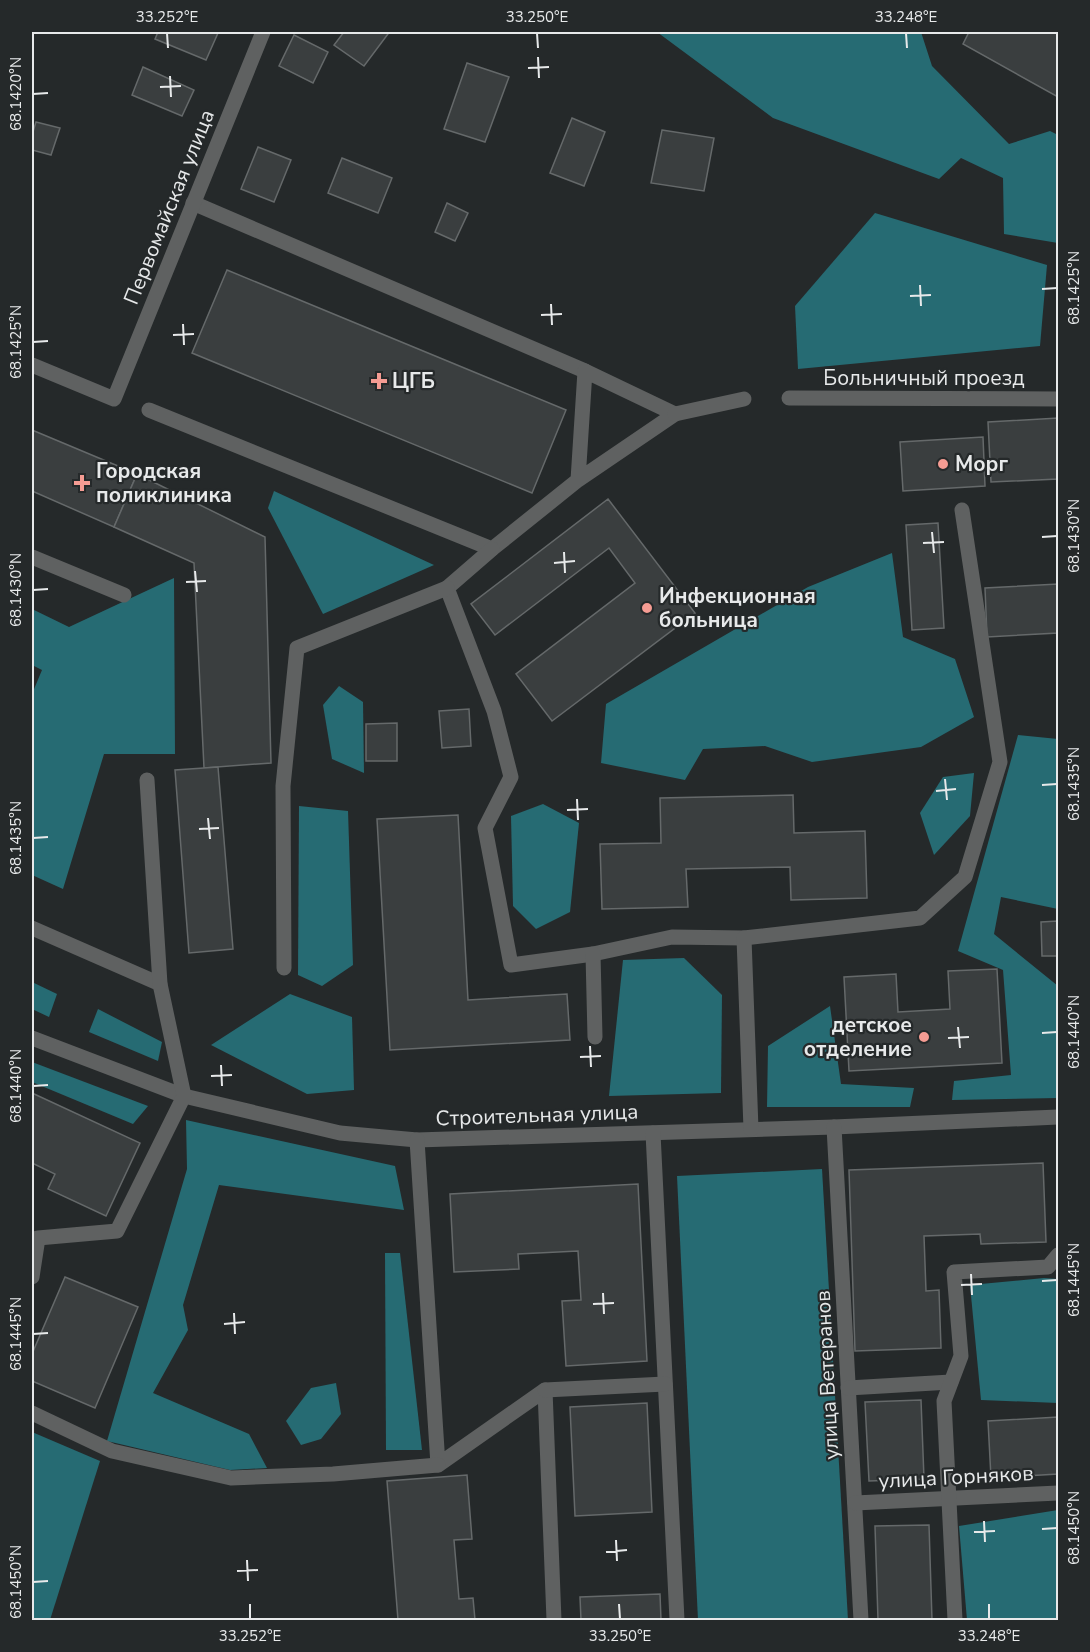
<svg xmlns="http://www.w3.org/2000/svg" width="1090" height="1652" viewBox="0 0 1090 1652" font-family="'Nunito Sans',sans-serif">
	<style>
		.forest { fill: #266b73 }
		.building { fill: #3a3e3f; stroke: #65696a; stroke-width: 1.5 }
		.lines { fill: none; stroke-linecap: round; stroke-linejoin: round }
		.minor { stroke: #5f6161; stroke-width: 15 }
		.ticks { fill: none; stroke: #e7e9ea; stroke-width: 2 }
		.poi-dot { fill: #f59c93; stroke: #25292a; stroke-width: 2 }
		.labels { text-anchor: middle; stroke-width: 4.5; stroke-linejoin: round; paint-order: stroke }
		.street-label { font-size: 21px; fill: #e7e9ea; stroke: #25292a }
		.poi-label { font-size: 21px; font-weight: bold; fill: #e7e9ea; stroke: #25292a; text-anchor: start }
		.neatline { fill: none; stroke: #e7e9ea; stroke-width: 2 }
		.ticks-label { font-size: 15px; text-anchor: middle; fill: #e7e9ea }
	</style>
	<rect width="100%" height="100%" fill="#25292a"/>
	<g class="forest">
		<polygon points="657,32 921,32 932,66 1009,144 1050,131 1058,135 1058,243 1004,234 1003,178 961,158 939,179 773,118"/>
		<polygon points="875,213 1047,265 1040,346 798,369 795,306"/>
		<polygon points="274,491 434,565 323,614 268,508"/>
		<polygon points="892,553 903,637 955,659 974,717 921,747 812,762 765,746 703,749 685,780 601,763 606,704 808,587"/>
		<polygon points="174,578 175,754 104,754 63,889 32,875 32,694 42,670 32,665 32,609 69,627"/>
		<polygon points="339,686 363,702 364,773 332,759 323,705"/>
		<polygon points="1018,735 1058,739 1058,909 1001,897 994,934 1058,986 1058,1098 952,1100 954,1081 1011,1075 1003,970 958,951"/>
		<polygon points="974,773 970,816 934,855 920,813 943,777"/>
		<polygon points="543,804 579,823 570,912 536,929 513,906 511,816"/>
		<polygon points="299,806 348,811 353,965 322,986 298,975"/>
		<polygon points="684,958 722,995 721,1093 609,1096 623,960"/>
		<polygon points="32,982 57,994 49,1017 32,1009"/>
		<polygon points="290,994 352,1017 354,1090 307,1094 211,1045"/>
		<polygon points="830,1006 841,1084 914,1088 910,1107 767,1107 768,1046"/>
		<polygon points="98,1009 162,1042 158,1061 89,1032"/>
		<polygon points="32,1062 148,1106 133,1124 32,1082"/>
		<polygon points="186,1120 395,1166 404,1210 219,1185 183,1305 188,1330 153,1393 249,1434 267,1468 230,1470 107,1441 187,1169"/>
		<polygon points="822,1169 848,1620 698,1620 677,1176"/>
		<polygon points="385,1253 400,1253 422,1450 386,1450"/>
		<polygon points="1044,1278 1058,1279 1058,1403 981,1400 970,1285"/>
		<polygon points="336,1383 341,1414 321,1439 301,1445 286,1421 311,1388"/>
		<polygon points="32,1432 100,1461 50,1620 32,1620"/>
		<polygon points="1058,1510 1058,1620 967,1620 959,1526"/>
	</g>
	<g class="building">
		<polygon points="158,32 214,32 218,33 206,60 155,39"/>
		<polygon points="344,32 385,32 388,34 364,66 334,45"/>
		<polygon points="969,32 1058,32 1058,97 963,44"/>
		<polygon points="294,35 328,52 313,83 279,66"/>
		<polygon points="467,63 509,77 485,142 444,129"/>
		<polygon points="143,67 194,90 182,116 132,95"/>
		<polygon points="572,118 605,132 584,186 550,173"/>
		<polygon points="36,122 60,128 51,155 32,150 32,135"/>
		<polygon points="662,130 714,138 704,191 651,183"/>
		<polygon points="258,147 291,160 274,202 241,189"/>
		<polygon points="342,158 392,178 378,213 328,193"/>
		<polygon points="447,203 468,213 455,241 435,232"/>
		<polygon points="227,270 566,410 532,493 192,353"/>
		<polygon points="1058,418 1058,479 991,482 988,422"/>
		<polygon points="32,430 137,474 114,527 32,491"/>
		<polygon points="983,437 985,486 903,491 900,442"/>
		<polygon points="137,474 265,537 271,763 204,768 194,563 114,527"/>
		<polygon points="608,499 695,613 552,721 516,674 635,583 609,548 495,635 471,604"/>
		<polygon points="938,523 944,628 912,630 906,525"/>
		<polygon points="1058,584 1058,633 987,637 985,588"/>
		<polygon points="469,709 471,746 442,748 439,711"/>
		<polygon points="397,723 397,761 366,761 366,724"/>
		<polygon points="218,767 233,949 189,953 175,770"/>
		<polygon points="793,795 794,833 865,831 867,898 791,900 790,867 686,869 688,907 602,909 600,844 661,843 660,798"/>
		<polygon points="458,815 468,1000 567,994 570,1040 390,1050 377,819"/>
		<polygon points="1058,921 1058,956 1042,956 1041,922"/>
		<polygon points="997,969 1002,1063 849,1071 844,977 896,974 898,1012 950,1009 948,971"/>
		<polygon points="32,1093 140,1143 106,1216 48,1189 55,1174 32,1163"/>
		<polygon points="1043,1163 1046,1242 981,1244 980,1234 924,1236 926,1291 939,1290 941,1348 855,1351 849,1170"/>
		<polygon points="638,1184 647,1361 566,1366 562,1301 581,1300 578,1251 518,1254 519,1269 454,1272 450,1194"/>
		<polygon points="65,1277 138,1307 95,1408 32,1381 32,1354"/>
		<polygon points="921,1400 924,1479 869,1481 865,1402"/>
		<polygon points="647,1403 652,1512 575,1516 570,1407"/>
		<polygon points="1058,1417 1058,1474 991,1478 988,1421"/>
		<polygon points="467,1475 472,1539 454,1540 459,1599 473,1598 475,1620 398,1620 387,1481"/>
		<polygon points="929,1525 932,1620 878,1620 875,1526"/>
		<polygon points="660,1594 661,1620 581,1620 580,1597"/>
	</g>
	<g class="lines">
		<g class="minor">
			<polyline points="193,203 585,371"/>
			<polyline points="32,365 114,399 263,32"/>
			<polyline points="789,398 1058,399"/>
			<polyline points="149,410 492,549 578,480 675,414 585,371 578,480"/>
			<polyline points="675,414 744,399"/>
			<polyline points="492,549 447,588 494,711 511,777 485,828 511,965 593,954 672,937 744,938"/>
			<polyline points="32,557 124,595"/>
			<polyline points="32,928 160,984"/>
			<polyline points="593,954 595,1037"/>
			<polyline points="284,968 283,786 297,648 447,588"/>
			<polyline points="32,1038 184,1096 340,1133 417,1140 834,1127 1058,1117"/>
			<polyline points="834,1127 861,1620"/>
			<polyline points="751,1129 744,938 920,918 965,877 1000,762 962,510"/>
			<polyline points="653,1133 677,1620"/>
			<polyline points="417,1140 438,1465 545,1390 554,1620"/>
			<polyline points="32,1277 38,1238 117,1231 184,1096 160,984 147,780"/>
			<polyline points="848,1388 951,1382"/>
			<polyline points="545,1390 665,1384"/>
			<polyline points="32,1413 112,1451 231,1478 333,1474 438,1465"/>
			<polyline points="855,1503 1058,1493"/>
			<polyline points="955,1620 944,1401 961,1356 954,1272 1048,1267 1058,1255"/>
		</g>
	</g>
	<path class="ticks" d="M 167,33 L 168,48M 537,33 L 538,48M 906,33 L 907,48M 538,57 L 539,78M 528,68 L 549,67M 170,76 L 171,97M 160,87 L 181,86M 33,94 L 48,93M 920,285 L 921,306M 1042,289 L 1057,288M 910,296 L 931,295M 551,304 L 552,325M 541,315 L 562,314M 183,324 L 184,345M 173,335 L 194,334M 33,342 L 48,341M 932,532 L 934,553M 1042,537 L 1057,536M 923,543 L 944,542M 564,552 L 565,573M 554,563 L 575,561M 195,571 L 197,592M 186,582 L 206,581M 33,590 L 48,589M 945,779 L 947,800M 1042,785 L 1057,784M 936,791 L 956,789M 577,799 L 578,820M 567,810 L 588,809M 208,818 L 210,839M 199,829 L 219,828M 33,838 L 48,837M 958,1027 L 960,1048M 1042,1033 L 1057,1032M 948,1038 L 969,1037M 590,1046 L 591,1067M 580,1057 L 601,1056M 221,1065 L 222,1086M 211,1076 L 232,1075M 33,1086 L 48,1085M 971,1274 L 972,1295M 1042,1281 L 1057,1280M 961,1285 L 982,1284M 603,1293 L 604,1314M 593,1304 L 614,1303M 234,1313 L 235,1334M 224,1324 L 245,1322M 33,1334 L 48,1333M 984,1521 L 985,1542M 1042,1529 L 1057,1528M 974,1532 L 995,1531M 616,1540 L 617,1561M 606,1552 L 627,1550M 247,1560 L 248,1581M 237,1571 L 258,1570M 33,1582 L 48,1581M 250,1604 L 250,1619M 619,1604 L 620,1619M 989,1604 L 989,1619"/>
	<g class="poi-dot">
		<path d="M376 372h6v6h6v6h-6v6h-6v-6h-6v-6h6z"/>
		<circle cx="943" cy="464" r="6"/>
		<path d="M79 474h6v6h6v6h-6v6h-6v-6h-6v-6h6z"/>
		<circle cx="647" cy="608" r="6"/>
		<circle cx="924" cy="1037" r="6"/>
	</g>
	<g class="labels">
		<g class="street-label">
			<text transform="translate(169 207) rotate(-68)" y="7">Первомайская улица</text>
			<text x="924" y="385">Больничный проезд</text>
			<text transform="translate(537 1115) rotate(-2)" y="7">Строительная улица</text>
			<text transform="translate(827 1375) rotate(-93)" y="7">улица Ветеранов</text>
			<text transform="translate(956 1477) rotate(-3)" y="7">улица Горняков</text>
		</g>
		<g class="poi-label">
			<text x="392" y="388">ЦГБ</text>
			<text x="955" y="471">Морг</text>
			<text x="96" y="478">Городская<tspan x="96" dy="24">поликлиника</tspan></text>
			<text x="659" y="603">Инфекционная<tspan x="659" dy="24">больница</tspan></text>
			<text x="912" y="1032" text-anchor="end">детское<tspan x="912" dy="24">отделение</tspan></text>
		</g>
	</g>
	<rect width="1090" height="1652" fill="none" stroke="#25292a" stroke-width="66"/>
	<rect x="33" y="33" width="1024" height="1586" class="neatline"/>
	<g class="ticks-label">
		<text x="167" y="22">33.252°E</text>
		<text x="537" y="22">33.250°E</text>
		<text x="906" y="22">33.248°E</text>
		<text transform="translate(16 94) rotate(-90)" y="5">68.1420°N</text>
		<text transform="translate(1074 288) rotate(-90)" y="5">68.1425°N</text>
		<text transform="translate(16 342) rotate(-90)" y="5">68.1425°N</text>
		<text transform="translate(1074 536) rotate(-90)" y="5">68.1430°N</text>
		<text transform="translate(16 590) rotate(-90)" y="5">68.1430°N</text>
		<text transform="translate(1074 784) rotate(-90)" y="5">68.1435°N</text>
		<text transform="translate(16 838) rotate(-90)" y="5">68.1435°N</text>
		<text transform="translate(1074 1032) rotate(-90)" y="5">68.1440°N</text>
		<text transform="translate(16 1086) rotate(-90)" y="5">68.1440°N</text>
		<text transform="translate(1074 1280) rotate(-90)" y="5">68.1445°N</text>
		<text transform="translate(16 1334) rotate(-90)" y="5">68.1445°N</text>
		<text transform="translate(1074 1528) rotate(-90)" y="5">68.1450°N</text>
		<text transform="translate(16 1582) rotate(-90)" y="5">68.1450°N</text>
		<text x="250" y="1641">33.252°E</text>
		<text x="620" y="1641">33.250°E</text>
		<text x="989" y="1641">33.248°E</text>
	</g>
</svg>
